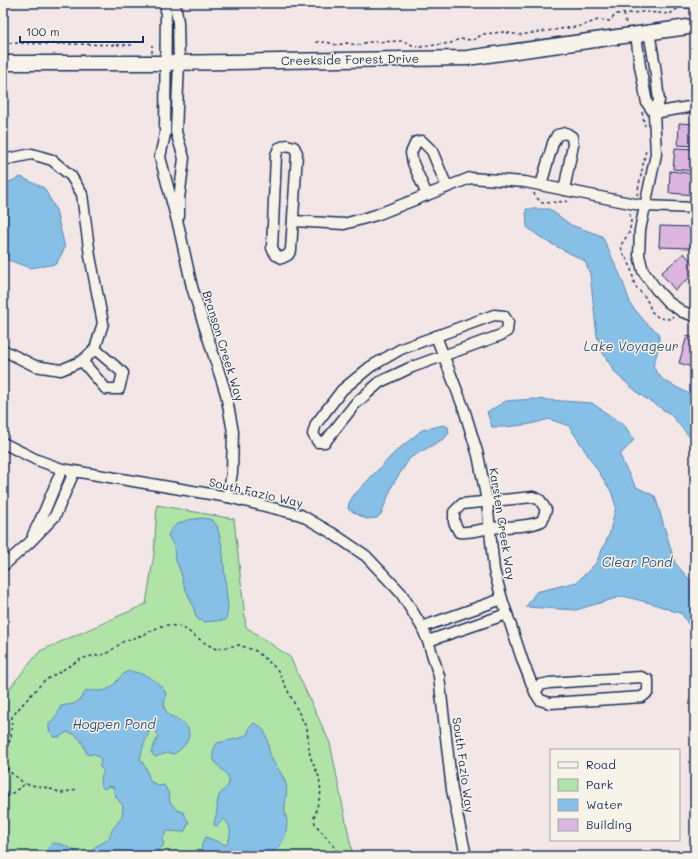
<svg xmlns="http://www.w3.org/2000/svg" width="698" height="859" viewBox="0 0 698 859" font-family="Mali,sans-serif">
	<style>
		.green { fill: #b0e4a6; stroke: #668a82 }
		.water { fill: #87c0e6; stroke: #5c86b0 }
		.building { fill: #ddb6df; stroke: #1b2f5e }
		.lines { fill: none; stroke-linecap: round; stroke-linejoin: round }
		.street-casing { stroke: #1b2f5e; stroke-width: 13 }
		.secondary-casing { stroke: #1b2f5e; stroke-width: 17 }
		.path { stroke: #1b2f5e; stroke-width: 1.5; stroke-dasharray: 3 3; stroke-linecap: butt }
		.street { stroke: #f7f3e8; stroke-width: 10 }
		.secondary { stroke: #f7f3e8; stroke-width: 14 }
		.labels { text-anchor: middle; stroke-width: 3; stroke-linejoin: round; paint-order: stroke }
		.street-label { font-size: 12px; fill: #1b2f5e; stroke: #f7f3e8 }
		.water-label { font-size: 13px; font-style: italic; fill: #365380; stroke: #f7f3e8 }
	</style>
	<rect width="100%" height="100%" fill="#f2e7e6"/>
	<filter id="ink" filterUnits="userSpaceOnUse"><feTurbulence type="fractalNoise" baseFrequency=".025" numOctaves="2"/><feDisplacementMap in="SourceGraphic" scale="8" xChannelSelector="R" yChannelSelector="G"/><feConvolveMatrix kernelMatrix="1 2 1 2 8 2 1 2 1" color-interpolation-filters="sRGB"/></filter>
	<g filter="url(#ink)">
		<polygon class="green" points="157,505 234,519 246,627 290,657 330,743 353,856 3,856 3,696 40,651 146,604 154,554"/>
		<g class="water">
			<polygon points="21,177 44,188 56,210 65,248 56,264 30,268 3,258 3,190 9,182"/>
			<polygon points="526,209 549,209 571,225 602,236 621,277 631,305 647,324 659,333 659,346 653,367 663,380 695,397 695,443 670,414 642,396 616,374 603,353 597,336 590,274 585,261 544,240 527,227"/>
			<polygon points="533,399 592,403 625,426 634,440 620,455 625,467 636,487 655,496 675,563 695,586 695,635 682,614 654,604 623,596 576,610 526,607 536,592 577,582 596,563 609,535 616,507 611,491 569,426 549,419 531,424 506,427 492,427 487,412 506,401"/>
			<polygon points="444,425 448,427 449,433 445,438 410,458 393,484 381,514 377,518 366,519 348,509 349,503 353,496 394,453 422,430"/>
			<path d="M 204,518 L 212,520 L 217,526 L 222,545 L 228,608 L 226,620 L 204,622 L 199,620 L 196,617 L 193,606 L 183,583 L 181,573 L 175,558 L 174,547 L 168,535 C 174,521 190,519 204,518 Z"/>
			<path d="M 129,671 C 146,674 156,678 166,693 C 165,700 162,708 168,714 C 170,717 176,717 179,720 C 197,731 188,745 174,754 L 167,753 L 155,757 L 151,752 L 158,737 L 156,730 L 151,729 C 146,736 142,750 140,759 L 146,768 L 150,781 L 158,786 L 164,785 L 169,794 L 170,802 L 177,810 L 183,812 L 189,823 L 184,832 L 167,831 L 162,840 L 164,843 L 163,846 L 159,849 L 159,856 L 43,856 L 52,843 C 68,843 74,854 88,855 L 96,846 L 104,842 L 109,838 L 112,830 L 122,817 L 123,806 L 116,797 L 113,787 L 109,786 L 104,789 L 100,784 L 101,777 L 104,771 L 99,766 L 101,763 L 100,758 L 93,753 L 91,755 L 87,754 C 82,743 81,735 67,732 L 59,737 L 54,737 L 49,730 L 49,724 L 57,715 L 61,706 C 78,703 76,705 86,691 C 93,689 100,693 108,689 C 116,685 120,674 129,671 Z"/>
			<path d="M 254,723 C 270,730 266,743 271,757 C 274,766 282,772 285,781 C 288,789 286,797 285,806 C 284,811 286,816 287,821 C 287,828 285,837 282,842 C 279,848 273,850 270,856 L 211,856 L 203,853 C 200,846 202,843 206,837 L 226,845 C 232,836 232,826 224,819 L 217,826 L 214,825 C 214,821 215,819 216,816 C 218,808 216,801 220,794 C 223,790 229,787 229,781 C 230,769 203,765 217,743 L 240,738 L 247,735 L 250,727 Z"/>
		</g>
		<g class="building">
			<polygon points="679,123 695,124 695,146 678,145"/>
			<polygon points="675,148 695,149 695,171 673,169"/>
			<polygon points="670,171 695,174 695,195 669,193"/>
			<polygon points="660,226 692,227 691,248 659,247"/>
			<polygon points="684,253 695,266 695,273 675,290 661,273"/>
			<polygon points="687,336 695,338 695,368 679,363"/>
		</g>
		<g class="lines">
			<defs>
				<g id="street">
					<polyline points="166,3 165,134 160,157 179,228 192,287 226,394 233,432 232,472 228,497"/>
					<polyline points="175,3 178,22 179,63 176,132 184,158 179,199 179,216"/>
					<polyline points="649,32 655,66 659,101 654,113 656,154 640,230 639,255 643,271 656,289 668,302 683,312 695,316"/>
					<polyline points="636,34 640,66 647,103 654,113"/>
					<polyline points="654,113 695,106"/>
					<polygon points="287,145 294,147 297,153 291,250 288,255 282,258 276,255 272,248 276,155 279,148"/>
					<polyline points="3,160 32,154 52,160 71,176 82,194 90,256 103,323 95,349 82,361 61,370 35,366 3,350"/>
					<polyline points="541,185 553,143 557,135 566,133 572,137 573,145 564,190"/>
					<polyline points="427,195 413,163 411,153 416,142 422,141 432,151 447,187"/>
					<polyline points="293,221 344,224 376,215 470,178 525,182 645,206 695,208"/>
					<polygon points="494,315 504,316 508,322 507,331 501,335 412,367 380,382 355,404 325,442 318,442 313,434 316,424 342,390 370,367 401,349"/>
					<polyline points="436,336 464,409 478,455 487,501 494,570 502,599 523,662 535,692 540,700 550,703 642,697 648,692 648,680 641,677 549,683 540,685 535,692"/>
					<polyline points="82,361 106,389 119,389 123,373 95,349"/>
					<polyline points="3,443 37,460 62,469 228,497 301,515 332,533 366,556 401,593 422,627 428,641 439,676 452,790 466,856"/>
					<path d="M 533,497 L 540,500 L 546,510 L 542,521 C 526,528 507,526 490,528 C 478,530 473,533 459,532 L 454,522 L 454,512 L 462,504 Z"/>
					<polyline points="33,535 45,510 62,469"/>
					<polyline points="3,566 29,543 55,516 74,472"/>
					<polyline points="422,627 502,599"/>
					<polyline points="428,641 507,614"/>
				</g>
				<polyline id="secondary" points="3,63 165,63 467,58 695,26"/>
			</defs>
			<use href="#street" class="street-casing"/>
			<use href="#secondary" class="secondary-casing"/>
			<g class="path">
				<polyline points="624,14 626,24"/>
				<polyline points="316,42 326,42 337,45 347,43 357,45 368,42 403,41 417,47"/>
				<polyline points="3,43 135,45"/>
				<polyline points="420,47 451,43 459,39 473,40 483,34 504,32 519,35 581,26 598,20 609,21 617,14 645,12 670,14 681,6 690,9 695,6"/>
				<polyline points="152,53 152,45"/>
				<polyline points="642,112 645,126"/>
				<polyline points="534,193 535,196 542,203 571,201"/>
				<polyline points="637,195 646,150"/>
				<polyline points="630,214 631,223 629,233 621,245 622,251 630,265 635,286 646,298 652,312 659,318 671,319 673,316"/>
				<polyline points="3,753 9,743 11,736 12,717 20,707 44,681 81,659 87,657 106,654 124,641 143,635 161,626 168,625 178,626 185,629 205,643 216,649 239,645 256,651 277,669 307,729 310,756 319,777 321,792 314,818 315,824 333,845 339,856"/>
				<polyline points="3,763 10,772 25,784"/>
				<polyline points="3,802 7,797 25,784 48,788 62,793 77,789"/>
			</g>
			<use href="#street" class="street"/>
			<use href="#secondary" class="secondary"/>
		</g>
	</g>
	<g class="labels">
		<g class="street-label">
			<text transform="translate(350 60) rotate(-1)" y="4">Creekside Forest Drive</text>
			<text transform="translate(223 346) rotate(73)" y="4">Branson Creek Way</text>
			<text transform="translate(256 493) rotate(13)" y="4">South Fazio Way</text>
			<text transform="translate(502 524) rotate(81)" y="4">Karsten Creek Way</text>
			<text transform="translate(463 765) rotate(82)" y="4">South Fazio Way</text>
		</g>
		<g class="water-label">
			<text x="631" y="351">Lake Voyageur</text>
			<text x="637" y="567">Clear Pond</text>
			<text x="114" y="729">Hogpen Pond</text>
		</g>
	</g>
	<rect width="698" height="859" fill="none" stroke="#f7f3e8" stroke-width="16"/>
	<rect x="8" y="8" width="682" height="843" fill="none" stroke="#1b2f5e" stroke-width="1.5" filter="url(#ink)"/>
	<rect x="550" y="749" width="130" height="92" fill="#f7f3e8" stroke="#9fa5b1"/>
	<rect x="558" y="762" width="20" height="6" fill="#f7f3e8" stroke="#9fa5b1"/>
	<text x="586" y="769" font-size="12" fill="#1b2f5e">Road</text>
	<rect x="558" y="779" width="20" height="12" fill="#b0e4a6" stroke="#9fa5b1"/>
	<text x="586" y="789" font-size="12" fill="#1b2f5e">Park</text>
	<rect x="558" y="799" width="20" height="12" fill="#87c0e6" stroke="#9fa5b1"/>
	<text x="586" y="809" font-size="12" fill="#1b2f5e">Water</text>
	<rect x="558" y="819" width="20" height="12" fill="#ddb6df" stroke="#9fa5b1"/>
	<text x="586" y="829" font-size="12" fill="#1b2f5e">Building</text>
	<path d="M20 36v6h123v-6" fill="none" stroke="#1b2f5e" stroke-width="2"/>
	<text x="26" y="36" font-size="12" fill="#1b2f5e" stroke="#f7f3e8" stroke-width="3" paint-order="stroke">100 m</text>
</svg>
